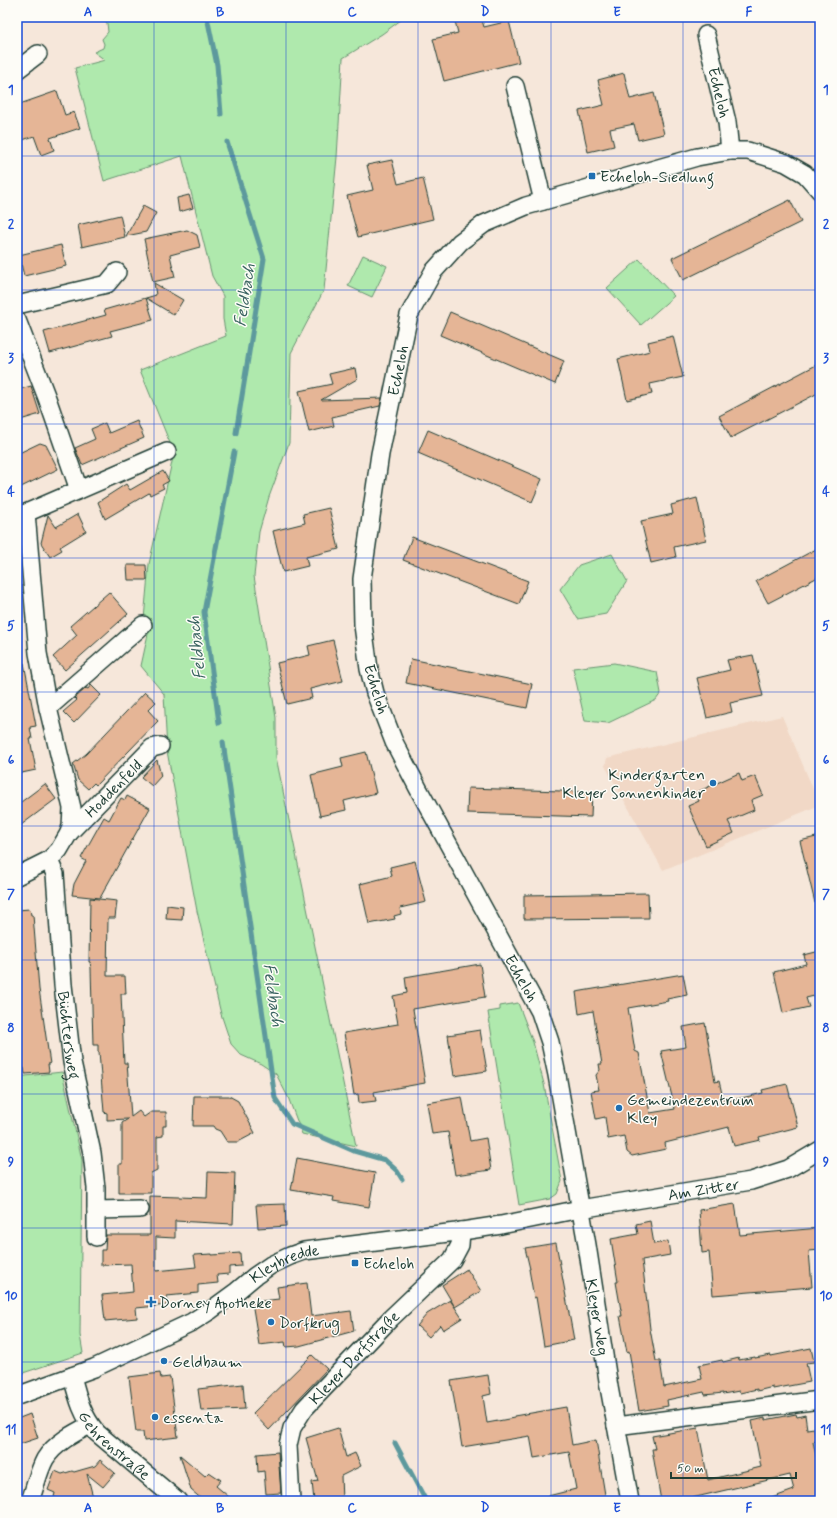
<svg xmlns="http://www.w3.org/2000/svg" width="837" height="1518" viewBox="0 0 837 1518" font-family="Mynerve,sans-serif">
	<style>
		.built { fill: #f1d8c6 }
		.green { fill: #afe9ad; stroke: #679370 }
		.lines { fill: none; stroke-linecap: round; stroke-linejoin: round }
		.stream { stroke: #5d999d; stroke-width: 5 }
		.building { fill: #e5b596; stroke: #1f3d34 }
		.street-casing { stroke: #1f3d34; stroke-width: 20 }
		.street { stroke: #fdfcf7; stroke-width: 17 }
		.grid { fill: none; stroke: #1d4ed8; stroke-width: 1; stroke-opacity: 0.55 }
		.poi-dot { fill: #1f6fb2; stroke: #fdfcf7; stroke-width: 1.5 }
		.labels { text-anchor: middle; stroke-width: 3; stroke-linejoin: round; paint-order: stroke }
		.street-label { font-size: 16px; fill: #1f3d34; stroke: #fdfcf7 }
		.poi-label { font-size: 16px; fill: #1f3d34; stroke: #fdfcf7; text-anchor: start }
		.water-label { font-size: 17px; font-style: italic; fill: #396360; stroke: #fdfcf7 }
		.neatline { fill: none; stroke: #1d4ed8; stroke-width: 1.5 }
		.grid-label { font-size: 13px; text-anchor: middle; font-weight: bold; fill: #1d4ed8 }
	</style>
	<rect width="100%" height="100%" fill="#f6e7da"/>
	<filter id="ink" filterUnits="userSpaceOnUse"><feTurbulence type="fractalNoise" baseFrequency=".025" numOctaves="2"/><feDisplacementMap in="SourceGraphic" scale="8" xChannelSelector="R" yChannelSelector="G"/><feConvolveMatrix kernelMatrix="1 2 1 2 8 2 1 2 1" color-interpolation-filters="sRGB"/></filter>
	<g filter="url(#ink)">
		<polygon class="built" points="782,716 820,805 663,870 605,766 607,758"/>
		<g class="green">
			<polygon points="101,17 405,17 382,34 343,58 337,157 324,290 291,353 289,443 269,497 259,532 254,576 276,718 276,757 356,1146 302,1134 288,1097 276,1074 261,1064 241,1055 231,1044 221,1014 197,911 167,751 164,694 141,666 148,634 144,619 149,564 174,453 140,370 226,336 223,319 223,296 212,276 182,156 104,181 75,68 105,60 94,52 103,48 104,44 102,39 108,32 107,23"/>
			<polygon points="363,255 387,266 372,297 348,286"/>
			<polygon points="639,259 674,296 641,325 607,288"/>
			<polygon points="612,554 627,581 606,614 578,619 560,589 579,565"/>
			<polygon points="614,663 657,672 661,693 656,700 608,723 585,721 573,668"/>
			<polygon points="518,1003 533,1042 544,1084 562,1181 557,1194 550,1199 519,1205 488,1012 500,1010 500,1006"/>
			<polygon points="62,1072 82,1160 80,1335 83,1353 17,1375 17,1077"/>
		</g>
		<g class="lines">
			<g class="stream">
				<polyline points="207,17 217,65 221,114"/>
				<polyline points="227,142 264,259 236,433"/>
				<polyline points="219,723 204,612 234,452"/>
				<polyline points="223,742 275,1098 292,1124 354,1151 385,1160 397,1171 402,1179"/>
				<polyline points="395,1443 426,1501"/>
			</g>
		</g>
		<g class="building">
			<polygon points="454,17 481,17 484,27 509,21 519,62 444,81 433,39 458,33"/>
			<polygon points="624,73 630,99 654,93 664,134 638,140 634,124 610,129 614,146 588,152 579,111 604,105 598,80"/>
			<polygon points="57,91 65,115 74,112 80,128 50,138 54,150 41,155 34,136 17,142 17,105"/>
			<polygon points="392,160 398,184 423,178 433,219 358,237 347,196 373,190 367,165"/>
			<polygon points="189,195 193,208 179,212 177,198"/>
			<polygon points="790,200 801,222 683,280 672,258"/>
			<polygon points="143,206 156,213 146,232 126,236"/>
			<polygon points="120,215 125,237 82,247 78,225"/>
			<polygon points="187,230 197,235 200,247 170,255 175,277 153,282 144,239"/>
			<polygon points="61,245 66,266 24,276 19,255"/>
			<polygon points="154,283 183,300 174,315 146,298 156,295"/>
			<polygon points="146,298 153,320 110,331 112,336 50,353 44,332 106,315 104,310"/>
			<polygon points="450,312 564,361 555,384 440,335"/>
			<polygon points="673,336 683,377 650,384 652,394 627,400 618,359 650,351 648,342"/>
			<polygon points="820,363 820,392 731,438 719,416"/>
			<polygon points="355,368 357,379 321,400 382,398 380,406 332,417 334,426 309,432 299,391 332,384 329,374"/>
			<polygon points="31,386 40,414 17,421 17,390"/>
			<polygon points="137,421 144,438 82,465 75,448 95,439 91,429 105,423 109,433"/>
			<polygon points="428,430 542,479 532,502 418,453"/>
			<polygon points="40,443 46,445 58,469 17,489 17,454"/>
			<polygon points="163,471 169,481 162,485 164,488 150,495 149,493 105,519 98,502 126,484 130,490"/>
			<polygon points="697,498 706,540 674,547 676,557 651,563 641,521 673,514 671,505"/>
			<polygon points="329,508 339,549 306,557 308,566 283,572 273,531 305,523 303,514"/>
			<polygon points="78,514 86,531 60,547 62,550 50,557 41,543 48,515 56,527"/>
			<polygon points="412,537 528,581 519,604 403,560"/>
			<polygon points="820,547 820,576 768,603 756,581"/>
			<polygon points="127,565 146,565 147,580 128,580"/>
			<polygon points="109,592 128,614 65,670 53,657 77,635 70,626"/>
			<polygon points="333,640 343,681 310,689 312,698 287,704 277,663 310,655 308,646"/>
			<polygon points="753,655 763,696 730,703 732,712 707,718 697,678 730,670 727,660"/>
			<polygon points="411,659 532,684 527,708 406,683"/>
			<polygon points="24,663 36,726 30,727 32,739 30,739 36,770 17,774 17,664"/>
			<polygon points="91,685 101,695 74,723 63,712 77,700 75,698 86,688 88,689"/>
			<polygon points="145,692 156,702 148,710 158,721 96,785 94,783 88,789 78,780 73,764 86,754"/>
			<polygon points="366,752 376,793 344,801 346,810 320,816 311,775 343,767 341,758"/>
			<polygon points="157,760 161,776 152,786 141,777"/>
			<polygon points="739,773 742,781 755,776 763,795 751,800 754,810 728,821 734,833 706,846 688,806 699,801 695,793"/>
			<polygon points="45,784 56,799 17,828 17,805"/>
			<polygon points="468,788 592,792 591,817 467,813"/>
			<polygon points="127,796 150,808 126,851 100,898 72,895 74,884 86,861 81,858 90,842 104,817 109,820 121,798 125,800"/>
			<polygon points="820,836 820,903 815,903 800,841"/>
			<polygon points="415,861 426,902 400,908 401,914 394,916 395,919 369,924 360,884 392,876 390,867"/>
			<polygon points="648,893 649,918 524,919 524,895"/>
			<polygon points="90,898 117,901 115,918 108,918 107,976 125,976 126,994 121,994 124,1063 127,1063 131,1117 139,1111 144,1117 151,1112 166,1112 166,1126 163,1126 163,1136 157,1137 157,1170 151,1173 151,1193 119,1193 119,1164 122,1164 122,1123 128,1119 107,1120 107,1113 104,1112 99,1052 98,1052 98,1045 93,1045 91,968 90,962 89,962"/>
			<polygon points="167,905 183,907 182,920 166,919"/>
			<polygon points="30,909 31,915 33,915 39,989 50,1064 48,1064 49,1072 25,1074 24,1068 17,1069 17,995 20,995 17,953 17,910"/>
			<polygon points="820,951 820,999 815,1000 814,996 806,998 809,1007 783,1013 774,972 806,964 804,955"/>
			<polygon points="480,964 485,997 413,1009 425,1083 374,1092 376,1101 359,1103 358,1094 354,1095 344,1033 398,1024 393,996 407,993 405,977"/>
			<polygon points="683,974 687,995 667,999 668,1001 628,1008 635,1051 639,1053 650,1113 675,1109 661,1051 686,1047 683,1027 705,1023 715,1082 719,1081 724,1102 763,1093 762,1090 787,1084 798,1127 759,1137 760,1140 734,1146 729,1127 665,1143 666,1149 632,1156 627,1152 624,1136 608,1139 605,1117 596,1119 591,1091 599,1090 596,1075 600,1070 599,1064 602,1064 593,1011 579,1014 576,992"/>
			<polygon points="480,1030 487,1071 454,1076 448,1035"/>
			<polygon points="194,1096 229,1096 238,1101 255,1133 238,1142 227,1142 220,1131 215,1129 213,1126 193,1126"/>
			<polygon points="462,1097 470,1141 486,1138 491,1170 455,1175 448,1132 432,1134 427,1103"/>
			<polygon points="297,1158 375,1173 369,1207 333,1201 334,1197 291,1190"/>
			<polygon points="208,1172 235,1173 233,1224 175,1221 175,1238 156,1237 156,1271 196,1267 194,1255 212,1254 212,1255 240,1253 241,1266 229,1267 229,1274 217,1275 218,1283 198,1285 198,1293 167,1296 168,1305 136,1308 137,1318 105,1321 102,1295 133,1292 131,1264 101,1265 101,1250 105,1250 106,1235 150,1235 150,1196 207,1198"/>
			<polygon points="285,1204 286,1226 258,1228 256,1205"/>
			<polygon points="735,1204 740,1235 820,1228 820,1250 809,1251 812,1287 713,1295 709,1252 702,1253 699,1210"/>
			<polygon points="650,1221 654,1244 668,1241 670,1255 642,1260 650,1329 656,1361 660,1361 664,1387 702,1379 699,1365 722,1360 723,1362 739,1358 739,1360 755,1357 755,1358 771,1355 771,1356 811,1348 814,1362 806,1363 810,1382 773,1389 773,1387 757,1391 757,1389 740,1393 739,1391 723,1394 723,1393 705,1395 704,1392 667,1400 668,1406 639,1411 629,1351 627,1352 620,1316 622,1316 616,1282 618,1282 611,1239 638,1234 636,1224"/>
			<polygon points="556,1243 574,1340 544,1346 536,1297 534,1298 529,1269 530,1269 525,1248"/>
			<polygon points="467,1269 481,1291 455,1307 442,1285"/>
			<polygon points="307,1283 311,1316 351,1311 354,1331 299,1346 286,1347 285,1342 259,1345 252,1302 279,1299 277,1287"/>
			<polygon points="450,1300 462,1318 443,1330 440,1325 429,1337 417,1326 427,1314"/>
			<polygon points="312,1355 327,1369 269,1430 253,1413"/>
			<polygon points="160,1373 161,1378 170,1377 178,1437 144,1441 143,1432 136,1432 129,1377"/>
			<polygon points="488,1375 491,1394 483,1396 487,1423 514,1418 514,1416 566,1407 572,1445 596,1440 606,1501 549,1501 548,1496 576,1489 569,1452 534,1458 530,1436 462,1447 451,1381"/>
			<polygon points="243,1384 245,1409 201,1411 198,1389"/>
			<polygon points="30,1414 38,1438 17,1445 17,1419"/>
			<polygon points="796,1414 797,1417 805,1415 807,1429 814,1428 816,1441 813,1442 820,1473 820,1501 769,1501 769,1499 794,1490 790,1475 679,1501 661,1501 652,1449 655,1449 652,1436 698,1428 708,1480 761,1467 752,1421 765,1418 765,1420"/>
			<polygon points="338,1428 346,1457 355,1453 361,1466 341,1476 342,1501 314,1501 312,1482 318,1481 306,1438"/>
			<polygon points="278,1452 281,1493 266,1494 264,1471 258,1472 257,1454"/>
			<polygon points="180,1455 205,1476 209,1472 221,1480 216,1486 234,1501 204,1501 191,1490"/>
			<polygon points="100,1460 115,1473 103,1487 87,1474 94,1501 56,1501 57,1498 54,1497 55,1493 48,1490 55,1471 62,1474 72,1471 74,1472 95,1466"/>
		</g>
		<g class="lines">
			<defs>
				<g id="street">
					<path id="s1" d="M 706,35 L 727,122 L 730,151"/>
					<polyline points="17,70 38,54"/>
					<polyline points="515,86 543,201"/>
					<polyline points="17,305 107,284 117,272"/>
					<polyline points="17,320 47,398 79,490"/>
					<polyline points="17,515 26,513 167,452"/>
					<polyline points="48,708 143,625"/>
					<path id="s2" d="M 69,833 L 152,748 L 160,746"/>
					<path id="s3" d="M 49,860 L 55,874 L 63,985 L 72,1062 L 92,1153 L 96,1188 L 96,1237"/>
					<polyline points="17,876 49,860 59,850 69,833 71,826 72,808 48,708 38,653 26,513"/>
					<polyline points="96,1210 140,1209"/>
					<path id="s4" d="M 72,1376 C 78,1399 82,1415 97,1433 L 178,1501"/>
					<path id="s5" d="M 17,1396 L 94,1368 L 192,1322 L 211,1310 L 237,1291 L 255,1276 L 271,1265 L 290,1256 L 304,1251 L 456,1232 L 501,1225 L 580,1209 L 751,1181 L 788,1169 L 820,1150"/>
					<polyline points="616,1426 820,1400"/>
					<path d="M 30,1501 C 35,1488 38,1472 45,1459 C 55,1443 74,1433 90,1425"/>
					<path id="s6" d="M 291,1501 L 288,1445 L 292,1428 L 304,1409 L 391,1318 L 452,1260 L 460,1245 L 461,1231"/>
					<path id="s7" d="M 630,1501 L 609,1387 L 587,1245 L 557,1075 L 550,1042 L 540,1012 L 419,790 L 394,742 L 375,693 L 369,669 L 363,625 L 362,579 L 380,454 L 409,315 L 433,272 L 460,242 L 484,224 L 526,206 L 697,157 L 730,151 L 748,151 L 786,163 L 805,174 L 820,191"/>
				</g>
			</defs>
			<use href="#street" class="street-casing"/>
			<use href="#street" class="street"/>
		</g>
	</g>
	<path class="grid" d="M 154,17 L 154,1501M 286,17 L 286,1501M 418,17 L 418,1501M 551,17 L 551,1501M 683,17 L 683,1501M 17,156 L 820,156M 17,290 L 820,290M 17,424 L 820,424M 17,558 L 820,558M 17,692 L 820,692M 17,826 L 820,826M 17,960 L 820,960M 17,1094 L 820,1094M 17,1228 L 820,1228M 17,1362 L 820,1362"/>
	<g class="poi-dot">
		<rect x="588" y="172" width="8" height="8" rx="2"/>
		<circle cx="713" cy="783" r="4"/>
		<circle cx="619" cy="1108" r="4"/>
		<rect x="351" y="1259" width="8" height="8" rx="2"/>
		<path d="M149 1296h4v4h4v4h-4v4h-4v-4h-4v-4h4z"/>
		<circle cx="271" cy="1322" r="4"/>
		<circle cx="164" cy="1361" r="4"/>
		<circle cx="155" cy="1417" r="4"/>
	</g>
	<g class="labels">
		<g class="street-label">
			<text dy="6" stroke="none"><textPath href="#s1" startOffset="59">Echeloh</textPath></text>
			<text dy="6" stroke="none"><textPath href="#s7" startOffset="1184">Echeloh</textPath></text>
			<text transform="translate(377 689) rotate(73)" y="6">Echeloh</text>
			<text dy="6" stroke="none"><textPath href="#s2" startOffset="63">Hoddenfeld</textPath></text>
			<text transform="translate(522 978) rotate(61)" y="6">Echeloh</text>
			<text dy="6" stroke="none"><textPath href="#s3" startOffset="177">Büchtersweg</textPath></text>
			<text dy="6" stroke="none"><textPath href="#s5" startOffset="728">Am Zitter</textPath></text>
			<text dy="6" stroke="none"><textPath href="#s5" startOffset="301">Kleybredde</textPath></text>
			<text transform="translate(598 1317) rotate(81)" y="6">Kleyer Weg</text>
			<text dy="6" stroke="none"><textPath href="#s6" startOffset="168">Kleyer Dorfstraße</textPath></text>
			<text dy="6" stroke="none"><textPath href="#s4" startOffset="84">Gehrenstraße</textPath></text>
		</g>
		<g class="poi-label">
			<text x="600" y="182">Echeloh-Siedlung</text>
			<text x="705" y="780" text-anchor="end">Kindergarten<tspan x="705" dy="18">Kleyer Sonnenkinder</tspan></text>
			<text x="627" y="1105">Gemeindezentrum<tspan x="627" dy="18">Kley</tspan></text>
			<text x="363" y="1269">Echeloh</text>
			<text x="159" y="1308">Dorney Apotheke</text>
			<text x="279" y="1328">Dorfkrug</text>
			<text x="172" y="1367">Geldbaum</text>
			<text x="163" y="1423">essenta</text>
		</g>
		<g class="water-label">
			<text transform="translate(244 295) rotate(-81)" y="6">Feldbach</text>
			<text transform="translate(196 648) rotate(-96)" y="6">Feldbach</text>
			<text transform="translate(274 995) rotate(82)" y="6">Feldbach</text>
		</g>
	</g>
	<rect width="837" height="1518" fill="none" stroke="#fdfcf7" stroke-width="44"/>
	<path d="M671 1472v6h125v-6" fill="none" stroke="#1f3d34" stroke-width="2"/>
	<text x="677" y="1472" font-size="12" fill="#1f3d34" stroke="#fdfcf7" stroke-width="3" paint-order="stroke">50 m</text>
	<rect x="22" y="22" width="793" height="1474" class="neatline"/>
	<g class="grid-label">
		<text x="88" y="16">A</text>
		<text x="220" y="16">B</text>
		<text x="352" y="16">C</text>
		<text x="485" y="16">D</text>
		<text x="617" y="16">E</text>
		<text x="749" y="16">F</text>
		<text x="11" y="94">1</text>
		<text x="826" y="94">1</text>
		<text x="11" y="228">2</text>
		<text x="826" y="228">2</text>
		<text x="11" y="362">3</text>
		<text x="826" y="362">3</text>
		<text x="11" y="496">4</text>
		<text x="826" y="496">4</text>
		<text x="11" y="630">5</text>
		<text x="826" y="630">5</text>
		<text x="11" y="764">6</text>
		<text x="826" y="764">6</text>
		<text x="11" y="898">7</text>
		<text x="826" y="898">7</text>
		<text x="11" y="1032">8</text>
		<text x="826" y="1032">8</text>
		<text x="11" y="1166">9</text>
		<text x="826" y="1166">9</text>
		<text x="11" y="1300">10</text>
		<text x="826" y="1300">10</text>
		<text x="11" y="1434">11</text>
		<text x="826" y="1434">11</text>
		<text x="88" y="1512">A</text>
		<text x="220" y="1512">B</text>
		<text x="352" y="1512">C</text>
		<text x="485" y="1512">D</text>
		<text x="617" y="1512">E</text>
		<text x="749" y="1512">F</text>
	</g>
</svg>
